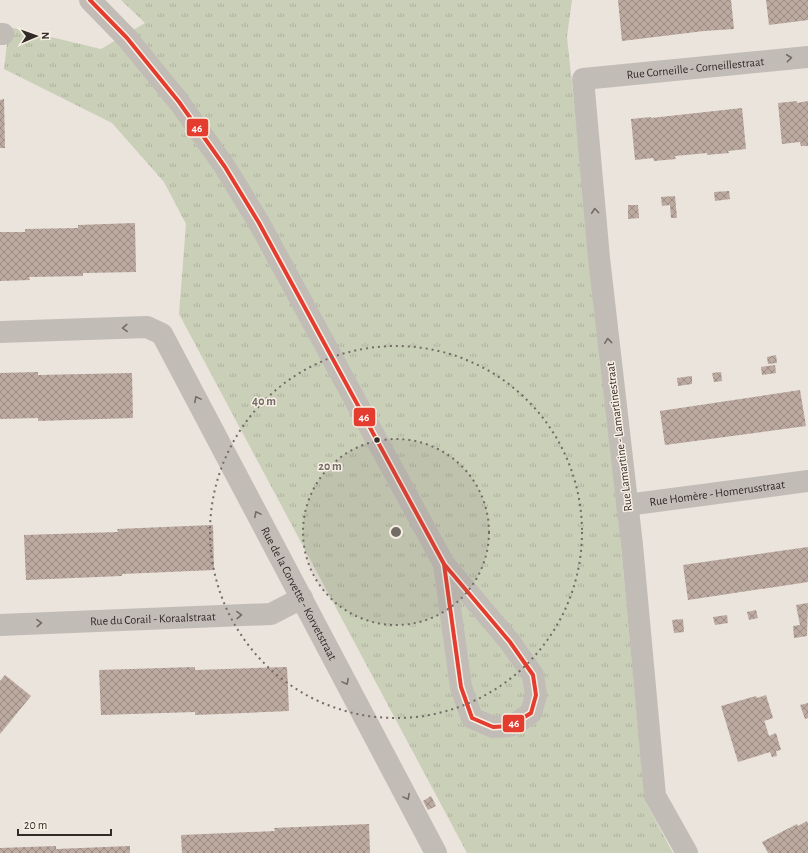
<svg xmlns="http://www.w3.org/2000/svg" width="808" height="853" viewBox="0 0 808 853" font-family="'Alegreya Sans',sans-serif">
	<style>
		.grass { fill: url(#grass-tufts) }
		.building { fill: url(#building-cross-hatch) }
		.lines { fill: none; stroke-linecap: round; stroke-linejoin: round }
		.street { stroke: #c2bcb7; stroke-width: 22 }
		.bus-1-casing { stroke: #f7efe4; stroke-width: 7 }
		.bus-1 { stroke: #e43c2e; stroke-width: 4 }
		.oneway { stroke: #736c67 }
		.ring { fill: none; stroke: #726b66; stroke-width: 2; stroke-dasharray: 2 4 }
		.bus-dot { fill: #322a26; stroke: #f7efe4; stroke-width: 1.5 }
		.labels { text-anchor: middle; stroke-width: 3; stroke-linejoin: round; paint-order: stroke }
		.street-label { font-size: 12px; fill: #322a26; stroke: #f7efe4 }
		.centre { fill: #726b66; stroke: #f7efe4; stroke-width: 2 }
		.ring-label { font-size: 12px; text-anchor: middle; font-weight: bold; fill: #726b66; stroke: #f7efe4; stroke-width: 3; stroke-linejoin: round; paint-order: stroke }
		.line-badge { stroke: #f7efe4; stroke-width: 1.5 }
		.badge-label { font-size: 11px; text-anchor: middle; font-weight: bold; fill: #fff }
	</style>
	<defs>
		<pattern id="grass-tufts" width="24" height="20" patternUnits="userSpaceOnUse"><rect width="24" height="20" fill="#cacfb8"/><path d="M3 7l-1-3M5 7V3M7 7l1-3M15 17l-1-3M17 17v-4M19 17l1-3" fill="none" stroke="#aeb29e"/></pattern>
		<pattern id="building-cross-hatch" width="8" height="8" patternUnits="userSpaceOnUse"><rect width="8" height="8" fill="#bca9a0"/><path d="M0 0l8 8M0 8l8-8" fill="none" stroke="#998a82"/></pattern>
	</defs>
	<rect width="100%" height="100%" fill="#eae4dd"/>
	<polygon class="grass" points="121,0 572,0 567,37 614,472 645,801 673,853 467,853 179,314 186,224 164,182 112,123 4,69 9,27 101,49 145,23"/>
	<g class="building">
		<polygon points="618,0 731,0 734,29 704,31 622,41"/>
		<polygon points="766,0 808,0 808,20 769,25"/>
		<polygon points="4,99 5,148 0,148 0,100"/>
		<polygon points="797,101 797,103 808,101 808,146 801,146 800,142 782,144 778,103"/>
		<polygon points="742,108 746,149 728,151 729,153 717,154 707,155 707,153 675,156 676,159 654,161 653,158 635,160 631,119 651,117 651,118"/>
		<polygon points="729,191 730,199 715,201 714,192"/>
		<polygon points="675,196 677,218 671,218 670,205 662,206 661,197"/>
		<polygon points="628,205 638,205 639,218 628,219"/>
		<polygon points="135,223 136,272 83,273 83,276 29,277 30,280 0,281 0,232 25,232 25,229 78,228 78,225"/>
		<polygon points="776,355 777,363 768,364 767,357"/>
		<polygon points="775,365 776,373 762,375 761,367"/>
		<polygon points="38,372 38,375 132,373 133,418 38,421 38,418 0,419 0,373"/>
		<polygon points="721,372 722,381 714,382 712,373"/>
		<polygon points="692,376 692,384 678,386 677,378"/>
		<polygon points="800,390 806,426 665,445 660,411"/>
		<polygon points="213,525 214,570 122,574 122,576 26,580 24,535 118,532 117,529"/>
		<polygon points="808,547 808,582 688,600 683,565"/>
		<polygon points="808,603 807,636 794,638 793,626 800,625 796,605"/>
		<polygon points="756,610 758,618 749,620 747,612"/>
		<polygon points="727,615 728,623 715,625 713,617"/>
		<polygon points="683,619 684,632 674,633 672,620"/>
		<polygon points="195,667 195,670 287,667 289,711 195,715 195,712 101,715 99,670"/>
		<polygon points="5,675 31,696 0,734 0,681"/>
		<polygon points="766,695 773,718 764,721 765,723 769,736 776,733 781,750 776,751 777,756 772,757 770,752 738,762 721,706 756,696 757,698"/>
		<polygon points="808,703 808,718 805,719 800,705"/>
		<polygon points="431,796 436,806 428,810 423,801"/>
		<polygon points="807,821 808,824 808,853 768,853 762,842 797,824 798,826"/>
		<polygon points="369,824 370,853 182,853 181,835 275,831 274,828"/>
		<polygon points="56,846 56,849 130,846 130,853 0,853 0,848"/>
	</g>
	<g class="lines">
		<g class="street">
			<polyline points="90,0 127,38 179,102 225,167 259,223 444,564 510,642 533,675 536,695 531,713 519,721 510,726 493,727 472,718 461,687 444,564"/>
			<polyline points="0,34 3,34"/>
			<path id="s1" d="M 0,332 L 147,327 L 162,334 L 436,853"/>
			<path id="s2" d="M 627,505 L 808,481"/>
			<path id="s3" d="M 0,625 L 271,614 L 302,598"/>
			<path id="s4" d="M 687,853 L 655,796 L 632,545 L 599,258 L 583,79 L 808,57"/>
		</g>
		<defs>
			<g id="bus-1">
				<polyline points="90,0 127,38 179,102 225,167 259,223 444,564"/>
				<polygon points="444,564 510,642 533,675 536,695 531,713 510,726 493,727 472,718 461,687"/>
			</g>
		</defs>
		<use href="#bus-1" class="bus-1-casing"/>
		<use href="#bus-1" class="bus-1"/>
	</g>
	<defs><path id="oneway-chevron" d="M-2-3.5L2.5 0L-2 3.5" fill="none" stroke-width="1.6" stroke-linecap="round" stroke-linejoin="round"/></defs>
	<g class="oneway">
		<use href="#oneway-chevron" transform="translate(789 58) rotate(-6)"/>
		<use href="#oneway-chevron" transform="translate(595 211) rotate(-95)"/>
		<use href="#oneway-chevron" transform="translate(125 328) rotate(178)"/>
		<use href="#oneway-chevron" transform="translate(608 341) rotate(-96)"/>
		<use href="#oneway-chevron" transform="translate(197 399) rotate(-118)"/>
		<use href="#oneway-chevron" transform="translate(257 514) rotate(-118)"/>
		<use href="#oneway-chevron" transform="translate(239 615) rotate(-2)"/>
		<use href="#oneway-chevron" transform="translate(39 623) rotate(-2)"/>
		<use href="#oneway-chevron" transform="translate(346 682) rotate(62)"/>
		<use href="#oneway-chevron" transform="translate(407 797) rotate(62)"/>
	</g>
	<circle cx="396" cy="532" r="93" fill="#726b66" fill-opacity=".12"/>
	<g class="ring">
		<circle cx="396" cy="532" r="93"/>
		<circle cx="396" cy="532" r="186"/>
	</g>
	<circle class="bus-dot" cx="377" cy="440" r="3.5"/>
	<g class="labels">
		<g class="street-label">
			<text dy="4" stroke="none"><textPath href="#s4" startOffset="899">Rue Corneille - Corneillestraat</textPath></text>
			<text transform="translate(619 437) rotate(-97)" y="4">Rue Lamartine - Lamartinestraat</text>
			<text dy="4" stroke="none"><textPath href="#s2" startOffset="91">Rue Homère - Homerusstraat</textPath></text>
			<text dy="4" stroke="none"><textPath href="#s1" startOffset="457">Rue de la Corvette - Korvetstraat</textPath></text>
			<text dy="4" stroke="none"><textPath href="#s3" startOffset="153">Rue du Corail - Koraalstraat</textPath></text>
		</g>
	</g>
	<circle cx="396" cy="532" r="6" class="centre"/>
	<g class="ring-label">
		<text x="264" y="405">40 m</text>
		<text x="330" y="470">20 m</text>
	</g>
	<g class="line-badge">
		<rect x="186" y="118" width="23" height="19" rx="4" fill="#e43c2e"/>
		<rect x="353" y="407" width="23" height="20" rx="4" fill="#e43c2e"/>
		<rect x="502" y="714" width="23" height="19" rx="4" fill="#e43c2e"/>
	</g>
	<g class="badge-label">
		<text x="197" y="132">46</text>
		<text x="364" y="421">46</text>
		<text x="514" y="727">46</text>
	</g>
	<g transform="translate(36 36) rotate(88)" stroke="#f7efe4" stroke-width="3" paint-order="stroke">
	<path d="M0-3L7 15L0 10L-7 15Z" fill="#322a26"/>
	<text y="-6" font-size="11" font-weight="bold" text-anchor="middle" fill="#322a26">N</text>
	</g>
	<path d="M18 829v6h93v-6" fill="none" stroke="#322a26" stroke-width="2"/>
	<text x="24" y="829" font-size="12" fill="#322a26" stroke="#f7efe4" stroke-width="3" paint-order="stroke">20 m</text>
</svg>
